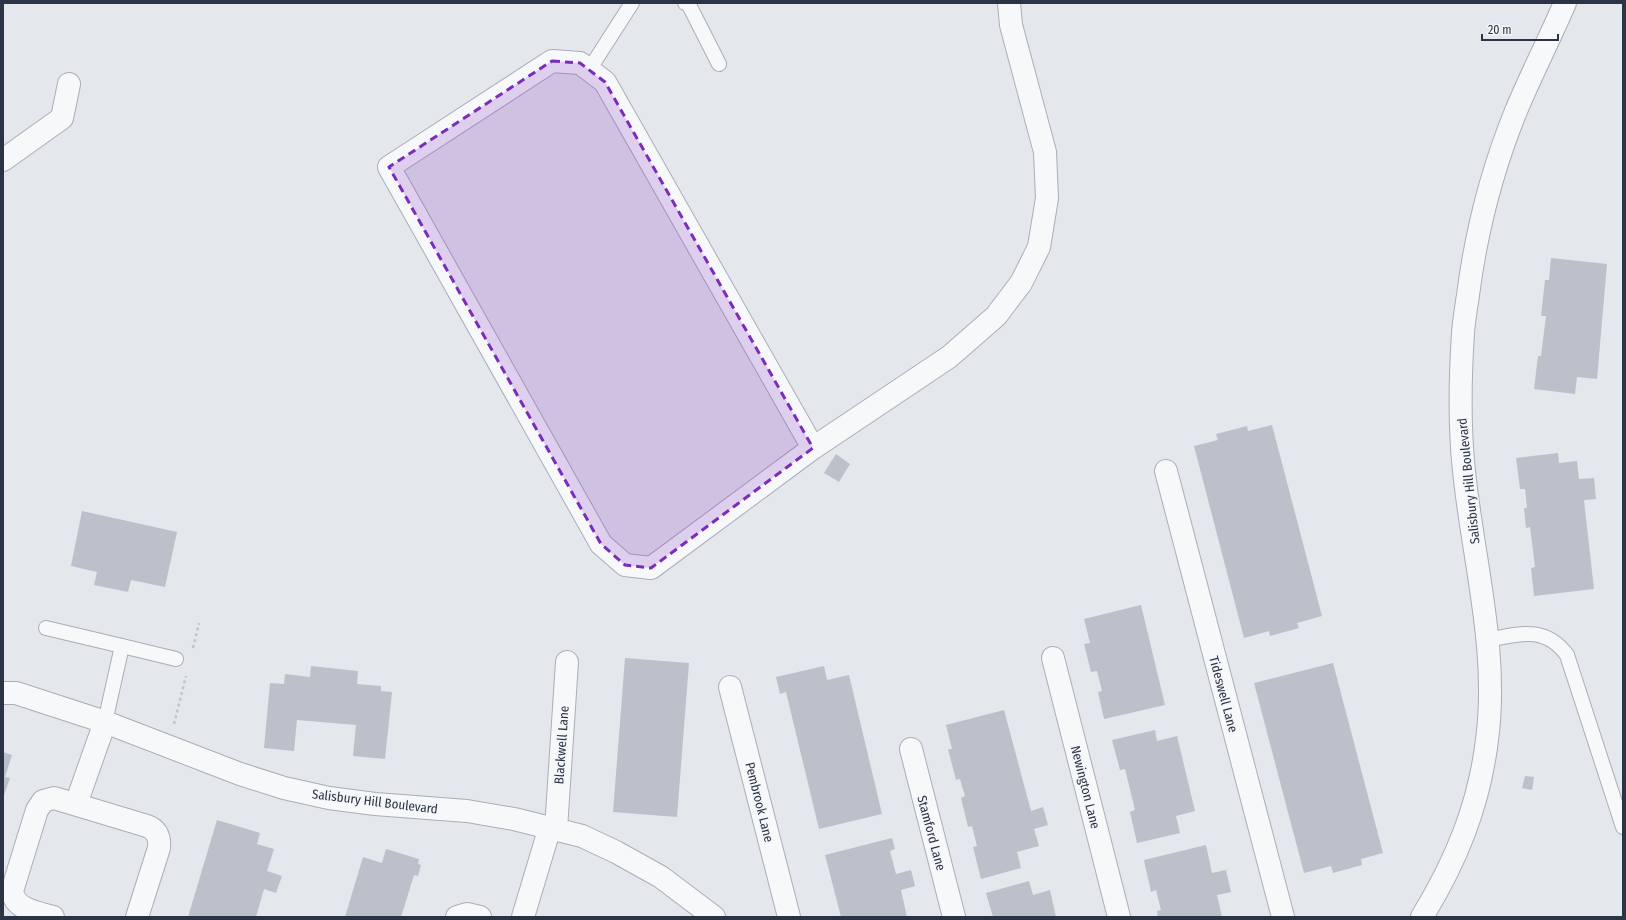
<svg xmlns="http://www.w3.org/2000/svg" width="1626" height="920" viewBox="0 0 1626 920" font-family="'Fira Sans Condensed',sans-serif">
	<style>
		.building { fill: #bbc0ca }
		.lines { fill: none; stroke-linecap: round; stroke-linejoin: round }
		.lane-casing { stroke: #a9aeb7; stroke-width: 16 }
		.street-casing { stroke: #a9aeb7; stroke-width: 24 }
		.path { stroke: #c2c5cb; stroke-width: 2.5; stroke-dasharray: 3 3; stroke-linecap: butt }
		.lane { stroke: #f7f8fa; stroke-width: 14 }
		.street { stroke: #f7f8fa; stroke-width: 22 }
		.marked { fill: #7b2cbf; fill-opacity: 0.2; stroke: #7b2cbf; stroke-width: 3; stroke-dasharray: 8 5; stroke-linejoin: round }
		.labels { text-anchor: middle; stroke-width: 3; stroke-linejoin: round; paint-order: stroke }
		.street-label { font-size: 13px; fill: #2b3445; stroke: #f4f6f9 }
	</style>
	<rect width="100%" height="100%" fill="#e4e7ec"/>
	<g class="building">
		<polygon points="1551,258 1607,264 1597,379 1577,377 1575,394 1534,389 1538,356 1541,356 1546,316 1541,316 1545,280 1549,280"/>
		<polygon points="1272,425 1322,616 1297,623 1299,628 1270,636 1269,631 1244,638 1194,446 1218,440 1216,434 1247,426 1248,431"/>
		<polygon points="1558,453 1559,463 1577,461 1579,479 1594,478 1596,499 1584,500 1594,589 1534,596 1531,568 1535,567 1530,527 1526,528 1524,508 1527,508 1525,489 1520,489 1516,458"/>
		<polygon points="836,454 850,464 839,482 824,473"/>
		<polygon points="82,511 177,532 165,587 131,580 128,592 94,585 97,572 71,566"/>
		<polygon points="1141,605 1165,705 1104,719 1098,692 1102,691 1097,671 1091,672 1084,644 1090,643 1084,619"/>
		<polygon points="625,658 689,663 677,817 613,812"/>
		<polygon points="1333,663 1383,853 1361,859 1362,865 1333,873 1331,866 1304,873 1254,683"/>
		<polygon points="311,666 358,671 357,684 381,686 381,691 392,692 385,759 353,756 356,725 297,720 294,751 264,748 270,683 284,684 285,674 310,677"/>
		<polygon points="824,666 827,680 849,675 882,814 819,829 786,692 780,694 776,677"/>
		<polygon points="1004,710 1031,811 1043,807 1048,825 1034,829 1039,846 1017,852 1021,868 981,879 973,847 977,846 972,826 968,827 961,798 965,796 960,779 956,780 948,749 952,749 946,725"/>
		<polygon points="1155,730 1157,741 1177,736 1195,811 1176,816 1180,833 1137,843 1130,812 1135,810 1125,769 1120,770 1112,740"/>
		<polygon points="3,752 12,755 5,777 10,778 3,798"/>
		<polygon points="1525,776 1534,777 1532,790 1522,788"/>
		<polygon points="217,820 260,833 257,844 274,849 267,871 282,876 276,893 264,889 256,917 188,917"/>
		<polygon points="892,838 895,849 890,851 896,874 911,870 915,886 901,890 907,917 841,917 825,855"/>
		<polygon points="1206,845 1212,873 1226,870 1231,892 1217,895 1222,917 1158,917 1157,911 1161,910 1156,890 1151,892 1144,860"/>
		<polygon points="386,849 419,859 418,864 421,865 418,876 414,875 401,917 345,917 363,857 382,863"/>
		<polygon points="1029,881 1033,895 1050,890 1056,917 993,917 986,893"/>
	</g>
	<g class="lines">
		<defs>
			<g id="lane">
				<polyline points="685,3 689,5 719,64"/>
				<polyline points="589,70 632,3"/>
				<polyline points="46,628 122,646 105,722"/>
				<path d="M 1488,640 C 1519,634 1545,625 1567,655 L 1623,827"/>
				<polyline points="122,646 176,659"/>
			</g>
			<g id="street">
				<polyline points="3,160 62,118 69,84"/>
				<polyline points="813,448 605,82 580,63 552,61 389,167 601,544 625,565 651,568 813,448 949,357 996,316 1021,283 1039,247 1047,198 1045,152 1011,25 1009,3"/>
				<polyline points="1166,471 1283,917"/>
				<polyline points="1053,658 1119,917"/>
				<polyline points="730,687 789,917"/>
				<polyline points="3,693 16,693 105,722 240,774 284,788 329,798 375,804 467,811 514,819 582,836 616,852 661,877 714,917"/>
				<polyline points="911,749 954,917"/>
				<polyline points="76,804 105,722"/>
				<polyline points="556,829 567,662"/>
				<path d="M 53,917 C 37,912 15,910 12,891 L 37,810 L 43,801 L 54,798 L 147,826 C 157,830 160,837 159,848 L 137,917"/>
				<polyline points="457,917 467,914 480,917"/>
				<polyline points="523,917 550,827"/>
				<path d="M 1422,917 C 1456,861 1479,806 1487,740 C 1499,650 1473,560 1464,471 C 1459,425 1460,379 1463,333 C 1464,320 1466,308 1468,295 C 1476,233 1492,170 1516,111 C 1531,75 1549,40 1565,3"/>
			</g>
		</defs>
		<use href="#lane" class="lane-casing"/>
		<use href="#street" class="street-casing"/>
		<g class="path">
			<polyline points="193,648 199,623"/>
			<polyline points="174,724 186,676"/>
		</g>
		<use href="#lane" class="lane"/>
		<use href="#street" class="street"/>
	</g>
	<path class="marked" d="M 552,61 L 580,63 L 605,82 L 813,448 L 651,568 L 625,565 L 601,544 L 389,167 Z"/>
	<g class="labels">
		<g class="street-label">
			<text transform="translate(1468 481) rotate(-96)" y="5">Salisbury Hill Boulevard</text>
			<text transform="translate(1224 694) rotate(75)" y="5">Tideswell Lane</text>
			<text transform="translate(561 745) rotate(-86)" y="5">Blackwell Lane</text>
			<text transform="translate(1086 787) rotate(76)" y="5">Newington Lane</text>
			<text transform="translate(375 801) rotate(7)" y="5">Salisbury Hill Boulevard</text>
			<text transform="translate(760 802) rotate(76)" y="5">Pembrook Lane</text>
			<text transform="translate(932 833) rotate(75)" y="5">Stamford Lane</text>
		</g>
	</g>
	<rect width="1626" height="920" fill="none" stroke="#2b3445" stroke-width="8"/>
	<path d="M1482 34v6h76v-6" fill="none" stroke="#2b3445" stroke-width="2"/>
	<text x="1488" y="34" font-size="12" fill="#2b3445" stroke="#f4f6f9" stroke-width="3" paint-order="stroke">20 m</text>
</svg>
